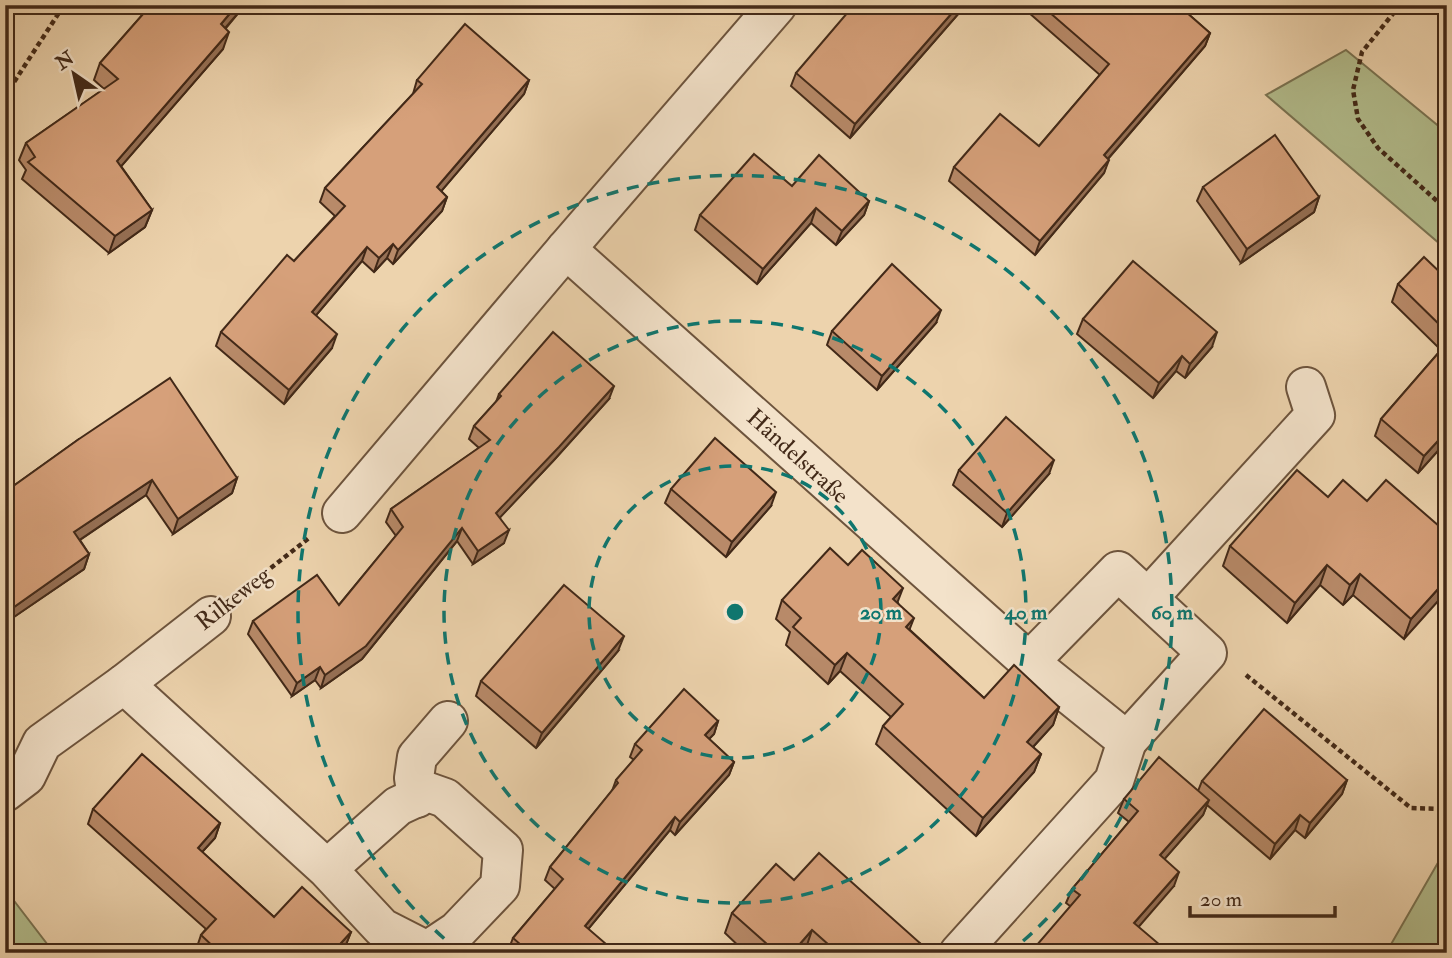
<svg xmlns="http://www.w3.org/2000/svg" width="1452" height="958" viewBox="0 0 1452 958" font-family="'IM FELL Double Pica',serif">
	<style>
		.green { fill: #b3be8e; stroke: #7a7453; stroke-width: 2 }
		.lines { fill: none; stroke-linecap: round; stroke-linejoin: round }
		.minor-casing { stroke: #6d543d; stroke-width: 42 }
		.path { stroke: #422918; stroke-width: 4.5; stroke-dasharray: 5 3.5; stroke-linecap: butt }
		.minor { stroke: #f3e2ca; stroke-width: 38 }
		.wall { fill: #b88a69; stroke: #422918; stroke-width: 2 }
		.shaded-wall { fill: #967055; stroke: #422918; stroke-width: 2 }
		.building { fill: #d6a07a; stroke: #422918; stroke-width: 2 }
		.ring { fill: none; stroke: #0f766e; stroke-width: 3.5; stroke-dasharray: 12 9 }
		.labels { text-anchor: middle; stroke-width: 5; stroke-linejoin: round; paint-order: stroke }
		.street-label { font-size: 24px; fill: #422918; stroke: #f3e2ca }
		.centre { fill: #0f766e; stroke: #f3e2ca; stroke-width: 3.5 }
		.ring-label { font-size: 21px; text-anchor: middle; font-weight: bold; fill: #0f766e; stroke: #f3e2ca; stroke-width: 5; stroke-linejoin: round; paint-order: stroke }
	</style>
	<rect width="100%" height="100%" fill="#edd3ad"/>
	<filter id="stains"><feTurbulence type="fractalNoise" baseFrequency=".00286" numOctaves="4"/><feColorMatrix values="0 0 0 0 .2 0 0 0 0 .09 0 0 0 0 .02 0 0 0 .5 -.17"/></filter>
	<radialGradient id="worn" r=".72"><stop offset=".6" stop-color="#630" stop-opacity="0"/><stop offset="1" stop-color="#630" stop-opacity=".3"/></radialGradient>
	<g class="green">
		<polygon points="1346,50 1447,133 1447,250 1266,95"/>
		<polygon points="1447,847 1447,953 1386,953"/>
		<polygon points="5,889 54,953 5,953"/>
	</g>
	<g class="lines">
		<defs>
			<g id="minor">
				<polyline points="566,249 1029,662 1127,741 1207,653 1118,571 1029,662"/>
				<polyline points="342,513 566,249 777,5"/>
				<polyline points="1148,598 1315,415 1306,387"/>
				<polyline points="124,684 327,869 382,928 427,951 457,931 500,886 503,850 445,798 428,792 398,806 327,869"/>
				<polyline points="5,792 26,776 42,743 124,684 211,616"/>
				<polyline points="417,798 414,778 417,757 448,721"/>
				<polyline points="959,953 1114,781 1127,741"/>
			</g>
		</defs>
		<use href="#minor" class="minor-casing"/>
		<g class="path">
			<polyline points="1400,5 1362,52 1353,90 1358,119 1378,148 1447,210"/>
			<polyline points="5,96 64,5"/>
			<polyline points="244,589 309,538"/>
			<polyline points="1246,675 1411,808 1447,809"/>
		</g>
		<use href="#minor" class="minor"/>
	</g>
	<g class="wall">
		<polygon points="151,5 245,5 226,28 223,49 121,166 152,210 145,227 109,253 22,179 26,170 19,160 26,143 104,89 94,80 100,63"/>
		<polygon points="571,5 582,5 578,11"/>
		<polygon points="966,5 850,138 791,86 796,73 872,11"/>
		<polygon points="1020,5 1178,5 1210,33 1205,46 1108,159 1104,173 1035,255 949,181 954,167 1039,146 1100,75"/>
		<polygon points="417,80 529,80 524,94 441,191 447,197 442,211 393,264 387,258 374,272 362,261 316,315 332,348 284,404 216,346 221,332 294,261 335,216 320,202 325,188 413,94"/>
		<polygon points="792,186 869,201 864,215 836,245 811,223 757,284 695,230 700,215"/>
		<polygon points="1203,187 1319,197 1314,212 1241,263 1197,201"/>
		<polygon points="1447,279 1447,446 1444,444 1418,473 1375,436 1381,419 1441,350 1392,302 1398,284"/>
		<polygon points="1083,319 1212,347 1185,378 1176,371 1153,398 1077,334"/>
		<polygon points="936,323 877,390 827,345 832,331"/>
		<polygon points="499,394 609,399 554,460 500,517 504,543 473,564 457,541 362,659 321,688 315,680 292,696 248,634 253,621 339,605 396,536 386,522 391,509 479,448 469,439 474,426 496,402"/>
		<polygon points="79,439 237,478 232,493 173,534 146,495 80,540 89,554 84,569 8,621 5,617 5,492"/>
		<polygon points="959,470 1049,474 1002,527 953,485"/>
		<polygon points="671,489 771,506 726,557 665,503"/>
		<polygon points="1328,497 1367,501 1447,533 1404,639 1353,595 1343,605 1320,585 1287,623 1223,566 1230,546"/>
		<polygon points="782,600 898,603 910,630 984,698 1059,707 1053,725 1033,747 1041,754 1034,772 976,836 876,744 883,726 891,717 840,671 828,684 786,645 790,632 776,619"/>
		<polygon points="618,651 536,748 476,696 481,681"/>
		<polygon points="718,721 714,734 709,739 734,762 729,775 675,835 670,830 588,929 612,953 510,953 508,951 513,938 555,889 545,880 550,867 612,791 616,780 634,760 630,757 635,744"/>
		<polygon points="1347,780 1342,794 1305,838 1295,830 1270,859 1207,805 1203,815 1164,859 1174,886 1070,906 1066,903 1072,889 1129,822 1118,813 1124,799 1198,791 1202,781"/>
		<polygon points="93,809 220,823 215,838 202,852 274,917 351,932 345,947 340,953 199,953 196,950 201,935 206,929 88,824"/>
		<polygon points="794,880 921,944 917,953 807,953 805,951 803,953 746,953 725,933 732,913"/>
	</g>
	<g class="shaded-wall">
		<polygon points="237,5 245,5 214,41 221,24"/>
		<polygon points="959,5 966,5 850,138 855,124"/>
		<polygon points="229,32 223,49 111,178 117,161"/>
		<polygon points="1210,33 1205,46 1099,169 1104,155"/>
		<polygon points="529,80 524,94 432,202 437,187"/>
		<polygon points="1109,160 1104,173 1035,255 1040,241"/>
		<polygon points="447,197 442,211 393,264 398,250"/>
		<polygon points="1319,197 1314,212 1241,263 1247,249"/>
		<polygon points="869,201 864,215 836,245 842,231"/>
		<polygon points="816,208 811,223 757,284 763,269"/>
		<polygon points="152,210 145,227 109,253 115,236"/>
		<polygon points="393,244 387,258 374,272 379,258"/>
		<polygon points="367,247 362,261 307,326 312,312"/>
		<polygon points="941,310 936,323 877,390 882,376"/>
		<polygon points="1217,332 1212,347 1185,378 1190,364"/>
		<polygon points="337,334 332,348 284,404 289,390"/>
		<polygon points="1182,356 1176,371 1153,398 1159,383"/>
		<polygon points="614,386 609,399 554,460 492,526 496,513"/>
		<polygon points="1447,431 1447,437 1444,444 1418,473 1424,456"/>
		<polygon points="1054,460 1049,474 1002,527 1007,513"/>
		<polygon points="237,478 232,493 173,534 178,519"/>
		<polygon points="152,480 146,495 69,547 74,532"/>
		<polygon points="776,492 771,506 726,557 732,542"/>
		<polygon points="462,528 457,541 362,659 321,688 325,675"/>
		<polygon points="509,530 504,543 473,564 478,551"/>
		<polygon points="89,554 84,569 8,621 14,607"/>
		<polygon points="1327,565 1320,585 1287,623 1295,603"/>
		<polygon points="1360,574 1353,595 1343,605 1350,585"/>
		<polygon points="1447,579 1447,591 1404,639 1411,619"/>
		<polygon points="903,588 896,606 893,599"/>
		<polygon points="914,618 907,636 906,627"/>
		<polygon points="624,636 618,651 536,748 542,733"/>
		<polygon points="847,653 840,671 828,684 835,665"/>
		<polygon points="320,667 315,680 292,696 297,683"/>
		<polygon points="1059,707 1053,725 1021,760 1027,742"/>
		<polygon points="718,721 714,734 700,748 705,735"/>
		<polygon points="1041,754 1034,772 976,836 983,818"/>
		<polygon points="734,762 729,775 675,835 680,822"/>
		<polygon points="1347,780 1342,794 1305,838 1310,823"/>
		<polygon points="1209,800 1203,815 1155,870 1160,855"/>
		<polygon points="1300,815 1295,830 1270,859 1275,844"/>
		<polygon points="675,817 670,830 580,939 585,926"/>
		<polygon points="220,823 215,838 192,863 198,848"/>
		<polygon points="1179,872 1174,886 1129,938 1134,923"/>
		<polygon points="812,930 805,951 803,953 792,953"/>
		<polygon points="351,932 345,947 340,953 332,953"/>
	</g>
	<g class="building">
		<polygon points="151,5 237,5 221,24 229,32 117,161 152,210 115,236 28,162 35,157 26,143 118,79 100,63"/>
		<polygon points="854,5 865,5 872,11 878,5 959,5 855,124 796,73"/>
		<polygon points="1041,5 1178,5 1210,33 1104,155 1109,160 1040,241 954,167 1000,114 1039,146 1109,64"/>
		<polygon points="465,24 529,80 437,187 447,197 398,250 393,244 379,258 367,247 312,312 337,334 289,390 221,332 287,255 294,261 345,206 325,188 422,84 417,80"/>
		<polygon points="1275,135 1319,197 1247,249 1203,187"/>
		<polygon points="754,154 792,186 819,155 869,201 842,231 816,208 763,269 700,215"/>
		<polygon points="1424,257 1447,279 1447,332 1398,284"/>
		<polygon points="1133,261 1217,332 1190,364 1182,356 1159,383 1083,319"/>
		<polygon points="892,264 941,310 882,376 832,331"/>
		<polygon points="553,332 614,386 559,447 496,513 509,530 478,551 462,528 366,646 325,675 320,667 297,683 253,621 317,575 339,605 403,527 391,509 490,440 474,426 501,396 499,394"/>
		<polygon points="1447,343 1447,431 1424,456 1381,419"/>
		<polygon points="170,378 237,478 178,519 152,480 74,532 89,554 14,607 5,595 5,492 79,439"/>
		<polygon points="1006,417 1054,460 1007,513 959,470"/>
		<polygon points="715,438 776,492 732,542 671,489"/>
		<polygon points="1297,470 1328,497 1343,480 1367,501 1386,480 1447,533 1447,579 1411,619 1360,574 1350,585 1327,565 1295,603 1230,546"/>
		<polygon points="830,548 848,565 862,550 903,588 893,599 914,618 906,627 984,698 1014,665 1059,707 1027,742 1041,754 983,818 883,726 903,704 847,653 835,665 793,627 801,618 782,600"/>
		<polygon points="564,585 624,636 542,733 481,681"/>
		<polygon points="684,689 718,721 705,735 734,762 680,822 675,817 585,926 613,950 610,953 530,953 513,938 563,879 550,867 618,783 616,780 642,750 635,744"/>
		<polygon points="1264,709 1347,780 1310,823 1300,815 1275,844 1202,781"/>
		<polygon points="142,754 220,823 198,848 274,917 302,887 351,932 332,953 220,953 201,935 216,919 93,809"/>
		<polygon points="1159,757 1209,800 1160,855 1179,872 1134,923 1160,945 1153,953 1030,953 1080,895 1072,889 1138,811 1124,799"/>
		<polygon points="819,853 921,944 913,953 838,953 812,930 792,953 777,953 732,913 776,864 794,880"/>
	</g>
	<g class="ring">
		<circle cx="735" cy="612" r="146"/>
		<circle cx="735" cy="612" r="291"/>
		<path d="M460 952A437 437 0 1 1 1010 952"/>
	</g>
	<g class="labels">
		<g class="street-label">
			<text transform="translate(798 456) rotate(42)" y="8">Händelstraße</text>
			<text transform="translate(233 598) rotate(-38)" y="8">Rilkeweg</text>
		</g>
	</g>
	<circle cx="735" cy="612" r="10" class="centre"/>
	<g class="ring-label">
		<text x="881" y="619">20 m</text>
		<text x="1026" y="619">40 m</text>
		<text x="1172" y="619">60 m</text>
	</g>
	<rect width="1452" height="958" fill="none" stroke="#edd3ad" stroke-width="28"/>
	<rect x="7" y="7" width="1438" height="944" fill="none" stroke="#422918" stroke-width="3.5"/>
	<rect x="14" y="14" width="1424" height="930" fill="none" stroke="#422918" stroke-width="2"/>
	<g transform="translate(74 74) rotate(326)" stroke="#f3e2ca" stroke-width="5" paint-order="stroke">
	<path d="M0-5L12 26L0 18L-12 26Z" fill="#422918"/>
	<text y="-10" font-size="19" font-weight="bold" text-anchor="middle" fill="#422918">N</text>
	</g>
	<path d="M1190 906v10h145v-10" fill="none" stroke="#422918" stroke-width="3.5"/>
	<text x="1200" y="906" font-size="21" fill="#422918" stroke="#f3e2ca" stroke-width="5" paint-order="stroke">20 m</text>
	<rect width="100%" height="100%" filter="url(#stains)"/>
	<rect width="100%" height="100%" fill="url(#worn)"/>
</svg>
